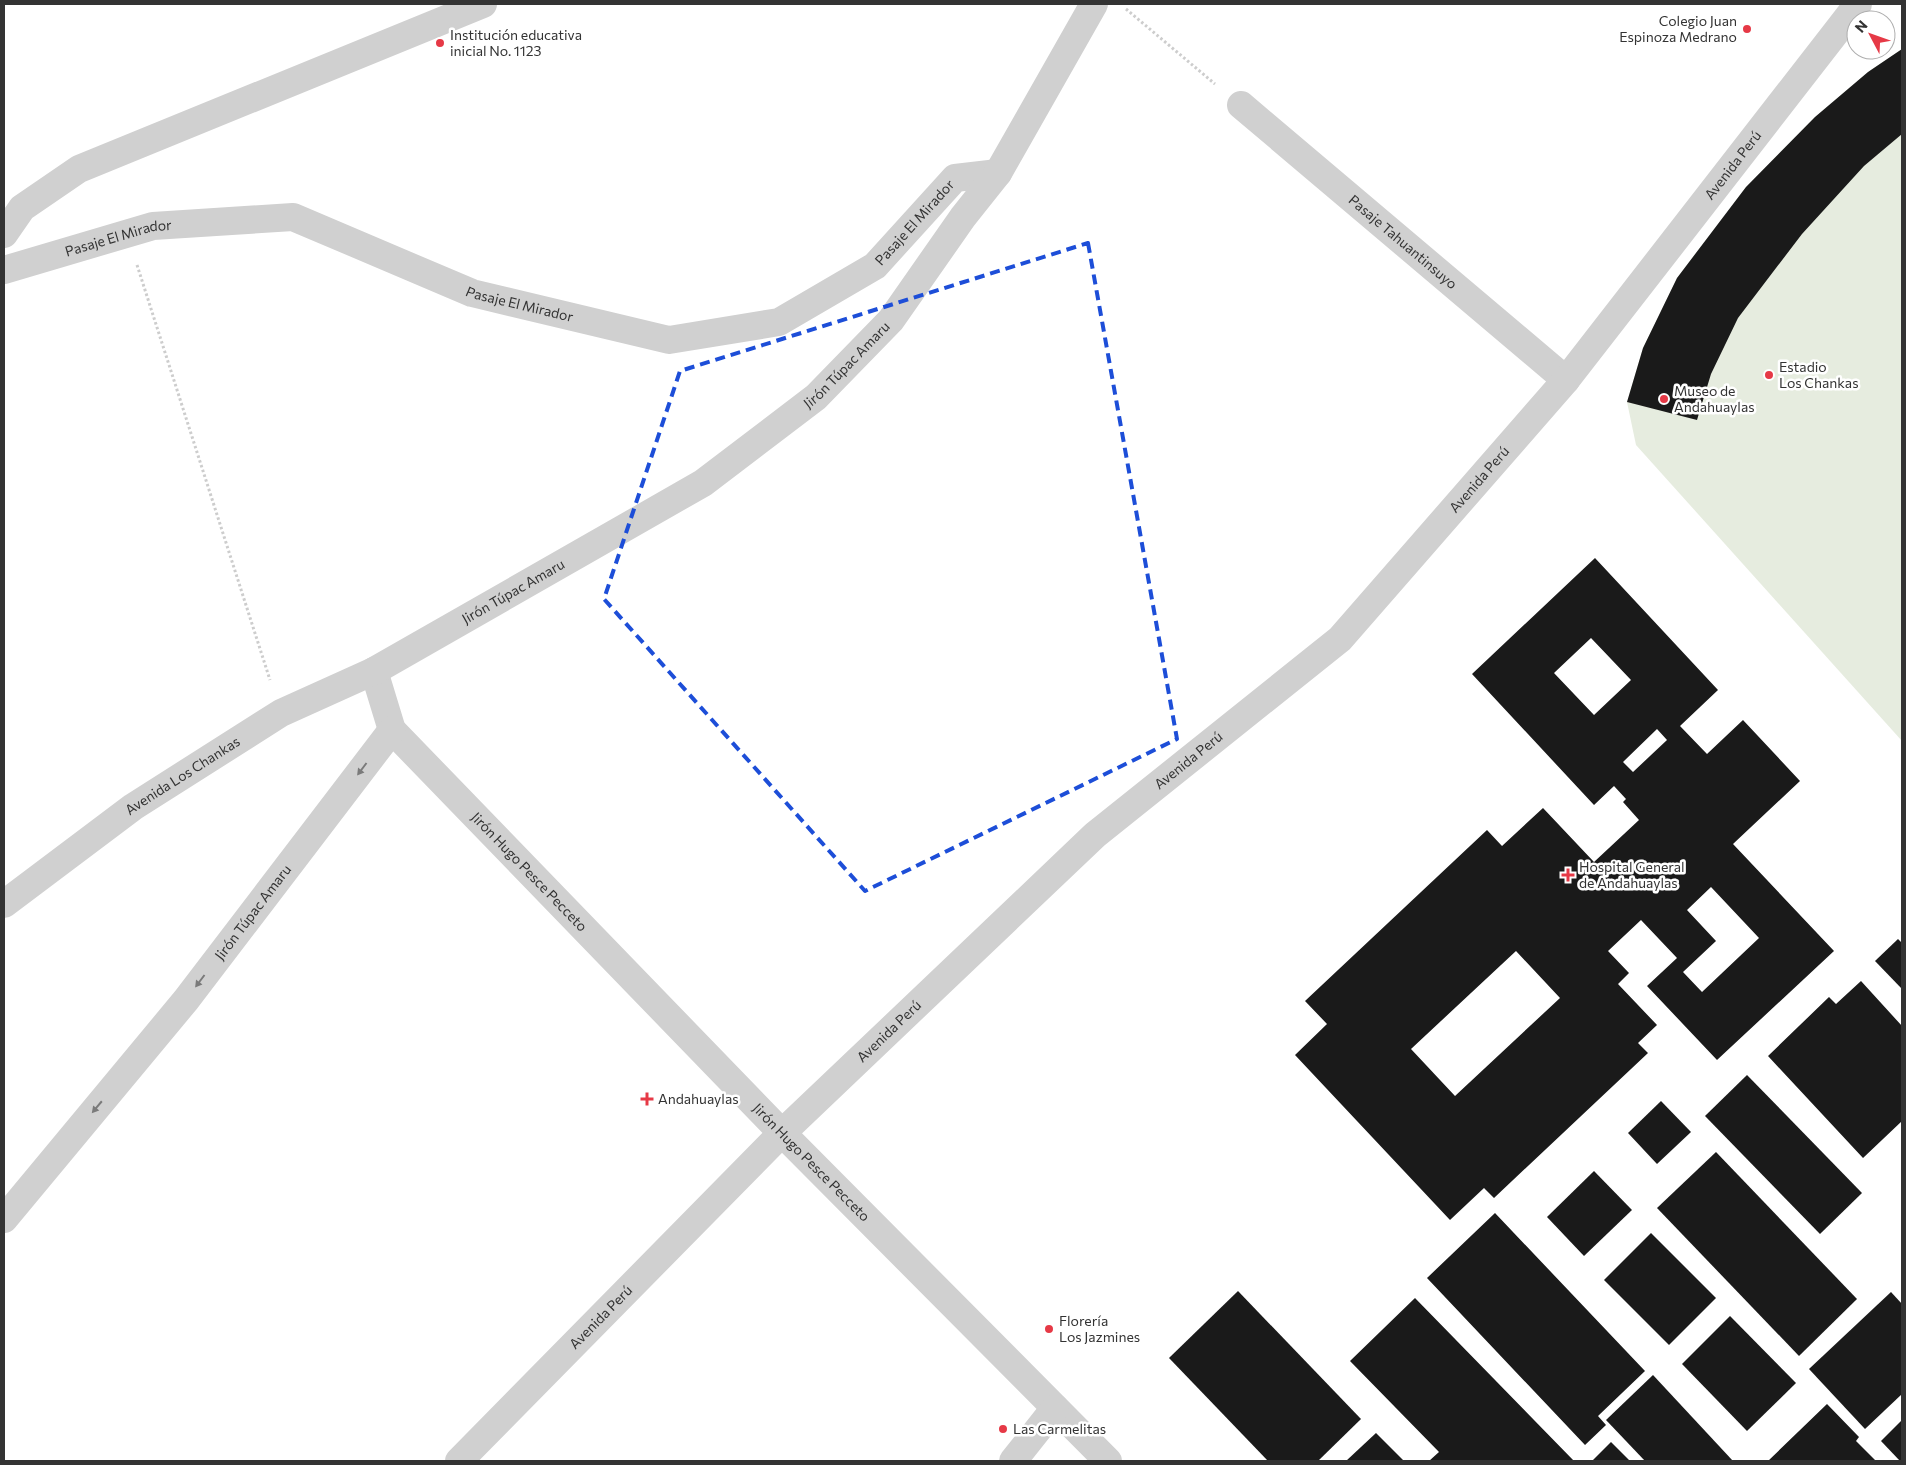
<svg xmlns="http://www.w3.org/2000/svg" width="1906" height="1465" viewBox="0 0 1906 1465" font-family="Commissioner,sans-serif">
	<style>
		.green { fill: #e6ecdf }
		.building { fill: #1a1a1a; fill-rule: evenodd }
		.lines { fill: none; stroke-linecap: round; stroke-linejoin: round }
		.path { stroke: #cdcdcd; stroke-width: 3; stroke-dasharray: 2.5 2.5; stroke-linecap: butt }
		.minor { stroke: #d0d0d0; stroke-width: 28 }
		.oneway { fill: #7a7a7a }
		.marked { fill: none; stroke: #1d4ed8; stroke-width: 4; stroke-dasharray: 10 6; stroke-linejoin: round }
		.poi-dot { fill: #e63946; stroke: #fff; stroke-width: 2 }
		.labels { text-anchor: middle; stroke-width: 5; stroke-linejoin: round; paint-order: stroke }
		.poi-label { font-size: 14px; fill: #333; stroke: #fff; text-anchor: start }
		.street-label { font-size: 14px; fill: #333; stroke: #fff }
	</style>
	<rect width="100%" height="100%" fill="#fff"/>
	<polygon class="green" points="1902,49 1902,741 1636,445 1627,402 1643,348 1677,278 1746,187 1815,117 1868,72"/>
	<g class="building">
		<polygon points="1902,49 1902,134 1864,166 1802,234 1738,318 1711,374 1697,420 1627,402 1643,348 1677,278 1746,187 1815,117 1868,72"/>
		<path d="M 1595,558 L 1718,690 L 1680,726 L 1707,754 L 1743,720 L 1800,781 L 1733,844 L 1834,951 L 1717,1060 L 1647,986 L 1677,958 L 1641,920 L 1608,951 L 1629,973 L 1618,984 L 1657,1025 L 1638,1043 L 1648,1053 L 1494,1198 L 1484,1188 L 1450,1220 L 1295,1055 L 1327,1024 L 1305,1001 L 1487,830 L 1502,846 L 1543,808 L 1594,862 L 1639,820 L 1623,802 L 1626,799 L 1614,786 L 1594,805 L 1472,674 ZM 1591,638 L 1631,680 L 1594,715 L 1554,673 ZM 1657,729 L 1667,740 L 1633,772 L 1623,762 ZM 1711,887 L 1759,938 L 1702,992 L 1683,972 L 1716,941 L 1687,910 ZM 1516,951 L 1560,998 L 1455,1096 L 1411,1049 Z"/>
		<polygon points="1898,939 1902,943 1902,989 1875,961"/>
		<polygon points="1861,981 1902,1026 1902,1121 1863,1158 1768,1056 1829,997 1836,1004"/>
		<polygon points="1747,1075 1862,1193 1820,1234 1705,1116"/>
		<polygon points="1661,1101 1691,1132 1657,1164 1628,1133"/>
		<polygon points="1716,1152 1857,1299 1799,1356 1657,1208"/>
		<polygon points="1594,1171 1632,1210 1584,1256 1547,1217"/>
		<polygon points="1495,1213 1645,1371 1598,1416 1606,1425 1585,1445 1427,1278"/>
		<polygon points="1651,1233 1716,1298 1669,1345 1604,1280"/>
		<polygon points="1238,1291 1361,1419 1318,1461 1268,1461 1169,1358"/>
		<polygon points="1891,1292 1902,1304 1902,1394 1865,1429 1809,1369"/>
		<polygon points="1415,1298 1574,1461 1429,1461 1439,1452 1350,1361"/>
		<polygon points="1730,1316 1796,1383 1747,1431 1682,1364"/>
		<polygon points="1653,1375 1733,1461 1645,1461 1606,1420"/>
		<polygon points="1827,1404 1859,1437 1856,1441 1876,1461 1768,1461"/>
		<polygon points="1902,1420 1902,1461 1900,1461 1881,1441"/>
		<polygon points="1376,1433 1404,1461 1346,1461"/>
		<polygon points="1611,1442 1630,1461 1592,1461"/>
	</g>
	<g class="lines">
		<g class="path">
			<polyline points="1126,9 1215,84"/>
			<polyline points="137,265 270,680"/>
		</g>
		<g class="minor">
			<path id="s1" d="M 1241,105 L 1566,380"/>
			<polyline points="4,234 22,208 79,169 483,4"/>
			<path id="s2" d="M 4,270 L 153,226 L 293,217 L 472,293 L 669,340 L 779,322 L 875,266 L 955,178 L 998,173"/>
			<path id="s3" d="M 374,671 L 392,730 L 782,1133 L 1108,1461"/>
			<path id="s4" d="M 4,904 L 133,807 L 281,713 L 374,671 L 703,483 L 816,397 L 891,320 L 963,217 L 998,173 L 1094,4"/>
			<path id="s5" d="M 4,1219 L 186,1000 L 392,730"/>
			<path id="s6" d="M 459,1461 L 782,1133 L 1095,835 L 1340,639 L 1566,380 L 1858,4"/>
			<polyline points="1013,1461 1055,1408"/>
		</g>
	</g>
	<defs><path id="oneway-solid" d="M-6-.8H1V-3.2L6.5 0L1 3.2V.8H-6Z" transform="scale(1.25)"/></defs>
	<g class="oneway">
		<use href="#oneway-solid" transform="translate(362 769) rotate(127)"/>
		<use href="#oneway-solid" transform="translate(200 981) rotate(127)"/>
		<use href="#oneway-solid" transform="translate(97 1107) rotate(130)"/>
	</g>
	<path class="marked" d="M 1088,243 L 1177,739 L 865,891 L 604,599 L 680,371 Z"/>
	<g class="poi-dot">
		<circle cx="1747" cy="29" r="5"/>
		<circle cx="440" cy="43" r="5"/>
		<circle cx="1769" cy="375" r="5"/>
		<circle cx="1664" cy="399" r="5"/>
		<path d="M1565.5 867.5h5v5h5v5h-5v5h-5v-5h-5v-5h5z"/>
		<path d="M644.5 1091.5h5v5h5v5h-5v5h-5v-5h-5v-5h5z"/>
		<circle cx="1049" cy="1329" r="5"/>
		<circle cx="1003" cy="1429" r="5"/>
	</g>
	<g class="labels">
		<g class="poi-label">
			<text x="1737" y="26" text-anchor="end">Colegio Juan<tspan x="1737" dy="16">Espinoza Medrano</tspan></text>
			<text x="450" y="40">Institución educativa<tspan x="450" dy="16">inicial No. 1123</tspan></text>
			<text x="1779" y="372">Estadio<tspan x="1779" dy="16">Los Chankas</tspan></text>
			<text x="1674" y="396">Museo de<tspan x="1674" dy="16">Andahuaylas</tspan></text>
			<text x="1579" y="872">Hospital General<tspan x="1579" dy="16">de Andahuaylas</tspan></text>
			<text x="658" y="1104">Andahuaylas</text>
			<text x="1059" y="1326">Florería<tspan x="1059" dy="16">Los Jazmines</tspan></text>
			<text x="1013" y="1434">Las Carmelitas</text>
		</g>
		<g class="street-label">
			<text dy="5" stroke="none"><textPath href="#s6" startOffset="1822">Avenida Perú</textPath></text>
			<text dy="5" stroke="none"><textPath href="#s2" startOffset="974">Pasaje El Mirador</textPath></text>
			<text dy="5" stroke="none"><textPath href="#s2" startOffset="119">Pasaje El Mirador</textPath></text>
			<text dy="5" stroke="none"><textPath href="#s1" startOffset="212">Pasaje Tahuantinsuyo</textPath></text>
			<text dy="5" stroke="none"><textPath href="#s2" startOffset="539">Pasaje El Mirador</textPath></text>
			<text dy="5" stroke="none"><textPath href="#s4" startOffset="1004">Jirón Túpac Amaru</textPath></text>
			<text dy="5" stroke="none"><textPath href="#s6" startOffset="1418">Avenida Perú</textPath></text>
			<text dy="5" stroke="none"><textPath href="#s4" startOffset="599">Jirón Túpac Amaru</textPath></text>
			<text dy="5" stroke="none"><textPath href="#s6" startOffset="1012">Avenida Perú</textPath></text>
			<text dy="5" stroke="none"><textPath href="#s4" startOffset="220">Avenida Los Chankas</textPath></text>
			<text dy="5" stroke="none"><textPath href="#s3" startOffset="259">Jirón Hugo Pesce Pecceto</textPath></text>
			<text dy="5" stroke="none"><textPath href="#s5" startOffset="395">Jirón Túpac Amaru</textPath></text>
			<text dy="5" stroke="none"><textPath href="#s6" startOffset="608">Avenida Perú</textPath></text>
			<text dy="5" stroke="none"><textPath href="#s3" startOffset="664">Jirón Hugo Pesce Pecceto</textPath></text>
			<text dy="5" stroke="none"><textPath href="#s6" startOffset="202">Avenida Perú</textPath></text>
		</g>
	</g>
	<rect width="1906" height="1465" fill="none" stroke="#333333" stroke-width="10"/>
	<g transform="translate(1871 35) rotate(311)"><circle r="24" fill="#ffffff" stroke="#adadad"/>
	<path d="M0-4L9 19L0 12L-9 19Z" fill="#e63946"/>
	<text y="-8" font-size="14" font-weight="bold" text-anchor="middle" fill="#333333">N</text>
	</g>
</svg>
